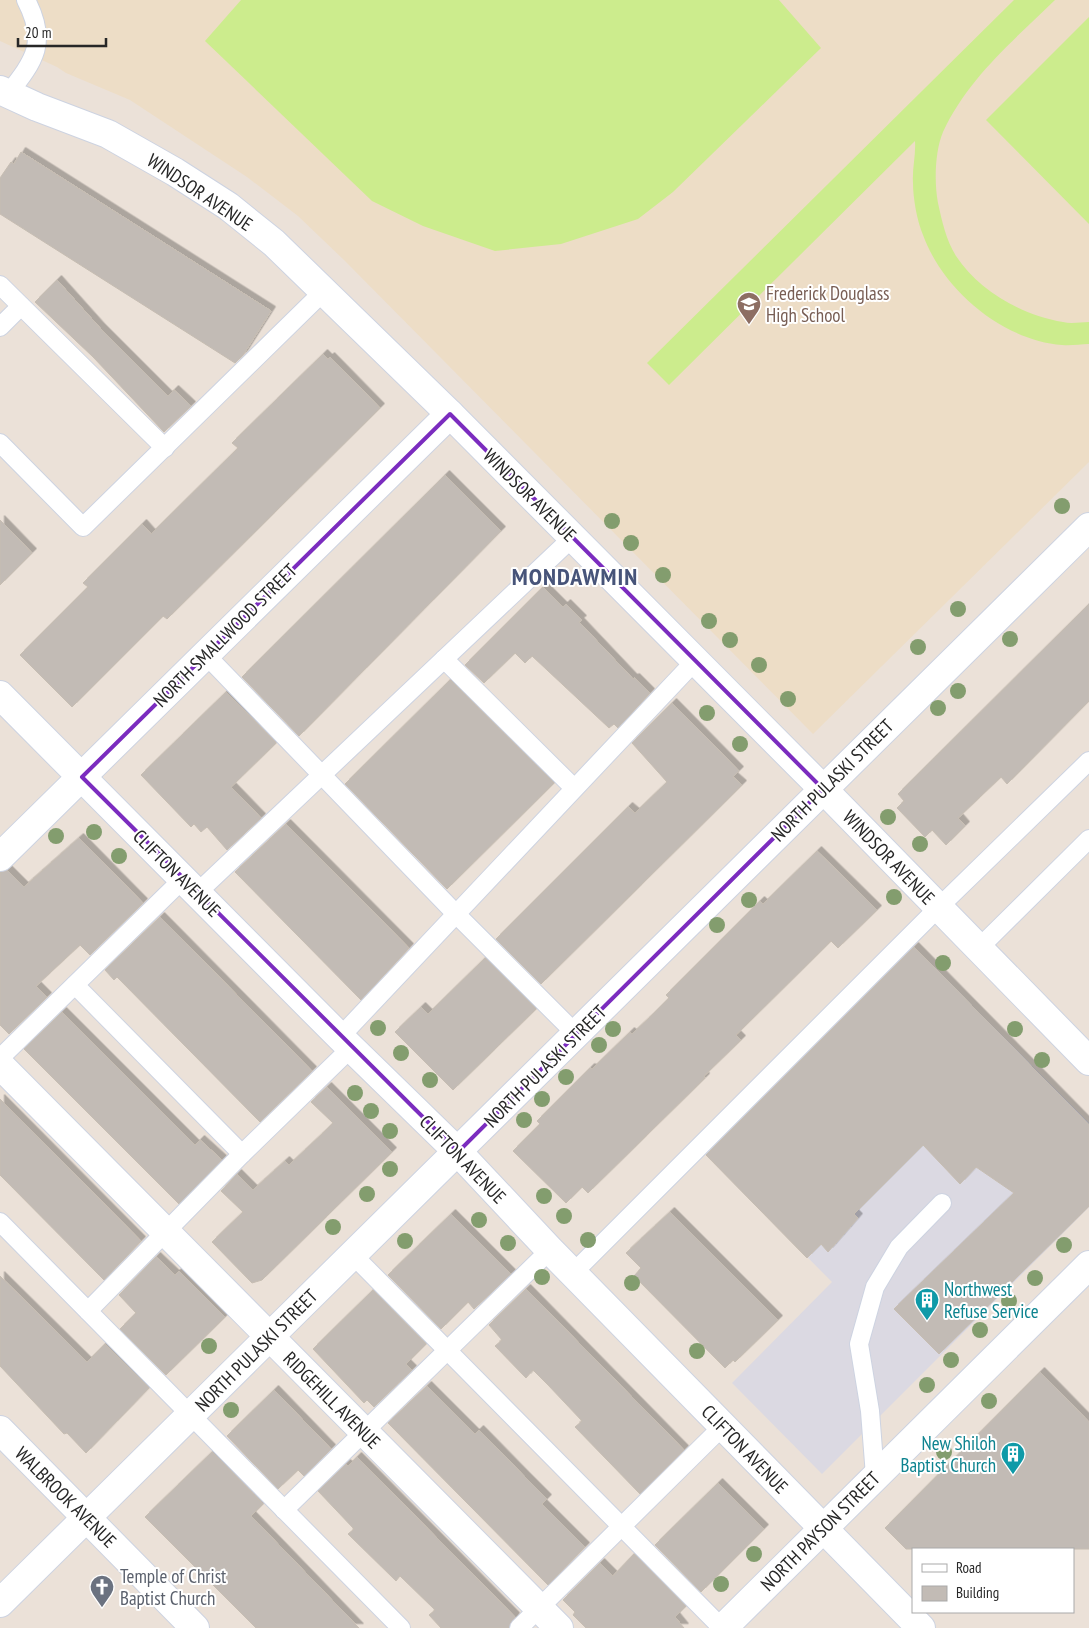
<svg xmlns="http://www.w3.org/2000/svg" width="1089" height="1628" viewBox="0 0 1089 1628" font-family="'PT Sans Narrow',sans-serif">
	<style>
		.industrial { fill: #dbd9e2 }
		.education { fill: #edddc6 }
		.pitch { fill: #ccec8d }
		.building { fill: #c2bbb5; stroke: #c6bdb2; filter: url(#shadow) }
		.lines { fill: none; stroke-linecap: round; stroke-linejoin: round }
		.lane-casing { stroke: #cdd3e1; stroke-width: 20 }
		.street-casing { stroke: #cdd3e1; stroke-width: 30 }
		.secondary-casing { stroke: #cdd3e1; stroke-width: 30 }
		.lane { stroke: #fff; stroke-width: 18 }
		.street { stroke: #fff; stroke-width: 28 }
		.secondary { stroke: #fff; stroke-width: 28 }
		.tree { fill: #839d6e }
		.marked { fill: none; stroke: #7b2cbf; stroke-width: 4; stroke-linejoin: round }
		.labels { text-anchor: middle; stroke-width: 4; stroke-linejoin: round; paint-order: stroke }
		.street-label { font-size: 19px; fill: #272727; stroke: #fff }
		.education-label { font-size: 19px; fill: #785e54; stroke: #fff; text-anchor: start }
		.culture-label { font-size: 19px; fill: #0d838f; stroke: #fff; text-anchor: start }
		.worship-label { font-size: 19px; fill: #5b616d; stroke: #fff; text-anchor: start }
		.district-label { font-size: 24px; font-weight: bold; letter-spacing: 1px; fill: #475479; stroke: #fff }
	</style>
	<defs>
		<filter id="shadow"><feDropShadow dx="4.5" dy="-4.5" stdDeviation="0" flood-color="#0004"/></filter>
	</defs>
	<rect width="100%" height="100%" fill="#ebe1d8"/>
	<polygon class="industrial" points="913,946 1089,1123 1089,1207 822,1474 732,1383 832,1282 705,1154"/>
	<polygon class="education" points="0,0 1089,0 1089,462 813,734 344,260 298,216 247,177 130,100 66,73 57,67 0,41"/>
	<g class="pitch">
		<polygon points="241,0 779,0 821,48 673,192 638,219 561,244 495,251 423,226 372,201 205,41"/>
		<path d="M 1014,0 L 1055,0 C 1013,41 968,78 943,132 C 935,151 934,182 938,203 C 942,221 946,240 956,256 C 979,291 1022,315 1063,322 C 1071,324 1081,322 1089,322 L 1089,344 C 1080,344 1071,346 1062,345 C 1002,340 943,290 923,235 C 917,221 913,198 913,183 C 912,169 916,155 915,141 L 669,385 L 647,363 Z"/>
		<polygon points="1089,17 1089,224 986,120"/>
	</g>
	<g class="building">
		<polygon points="21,152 271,311 243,355 235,363 0,214 0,178 11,162 14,164"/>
		<polygon points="57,280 100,328 168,396 174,390 191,406 164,432 93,357 35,302"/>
		<polygon points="323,354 328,359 330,357 380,408 167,619 163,616 72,707 20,655 88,587 83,583 142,524 151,534 238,448 232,443"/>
		<polygon points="445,475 501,531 299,736 242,677"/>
		<polygon points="0,520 32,553 0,585"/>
		<polygon points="543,587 563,607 566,604 582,620 579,622 633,679 635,678 650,693 618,728 614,724 609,728 532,656 525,663 515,653 484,683 465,665"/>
		<polygon points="1089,604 1089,701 1007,784 1001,777 958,818 965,826 946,845 932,830 925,837 897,808 904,801 898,794"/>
		<polygon points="450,680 554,783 447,889 345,784"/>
		<polygon points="226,692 276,743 231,787 261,818 227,850 207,827 201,832 194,824 191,827 141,775"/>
		<polygon points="672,703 739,771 733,777 742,785 541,984 496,939 628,807 635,813 667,782 632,743"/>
		<polygon points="286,824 409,948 361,1000 235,872"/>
		<polygon points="79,838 143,903 90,955 80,945 36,986 47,997 9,1034 0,1025 0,872 7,870 24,887"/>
		<polygon points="817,851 877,910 838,948 831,941 736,1035 741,1040 704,1076 705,1078 588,1193 582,1187 566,1203 513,1151 540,1124 537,1121 590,1068 592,1069 630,1032 632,1034 649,1018 669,998 666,995 760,901 763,904"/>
		<polygon points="160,917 312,1071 260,1122 117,977 114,980 105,970"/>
		<polygon points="914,947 1089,1125 1089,1206 939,1354 894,1309 1014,1193 976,1167 960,1184 923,1145 854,1214 858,1218 828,1252 821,1244 807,1258 706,1155"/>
		<polygon points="485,958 536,1009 453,1090 395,1032 421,1007 428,1014"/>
		<polygon points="62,1012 195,1145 200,1140 222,1160 179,1204 24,1049"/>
		<polygon points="327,1087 392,1152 262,1280 252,1283 212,1242 243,1212 221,1191 237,1174 253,1190 285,1161 289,1165 322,1134 333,1123 311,1102"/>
		<polygon points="0,1099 141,1241 104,1280 0,1175"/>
		<polygon points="670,1212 778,1320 735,1362 733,1360 725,1368 634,1276 641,1268 626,1253"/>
		<polygon points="451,1214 511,1274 474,1309 468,1302 441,1329 388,1275"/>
		<polygon points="156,1257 175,1275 179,1271 225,1317 166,1375 120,1329 136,1313 119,1295"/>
		<polygon points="0,1276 87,1362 105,1344 149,1388 86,1453 67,1433 64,1434 0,1366"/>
		<polygon points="526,1289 684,1450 640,1494 575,1427 582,1421 548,1385 533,1370 526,1378 495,1346 502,1340 489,1325"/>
		<polygon points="373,1290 426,1344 406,1364 412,1370 374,1407 367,1400 364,1403 313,1349"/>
		<polygon points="1040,1372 1089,1422 1089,1549 906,1549 885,1528"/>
		<polygon points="427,1386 475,1434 479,1430 524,1476 547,1499 542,1504 585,1547 548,1585 388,1423"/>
		<polygon points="274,1390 331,1449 304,1476 298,1470 278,1489 227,1436"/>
		<polygon points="212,1452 263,1504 251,1516 359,1628 256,1628 145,1517"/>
		<polygon points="357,1457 515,1617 509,1628 441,1628 429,1615 435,1610 400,1576 396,1581 348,1534 354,1529 318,1491 346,1464 348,1466"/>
		<polygon points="718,1483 764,1529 701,1592 655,1545"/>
		<polygon points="634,1554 686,1606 675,1617 684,1628 586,1628 573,1615 575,1612 563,1600 600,1563 613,1576"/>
	</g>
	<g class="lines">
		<defs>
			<g id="lane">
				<path d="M 8,94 C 35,60 48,42 26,0"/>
				<polyline points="0,285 165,448"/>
				<polyline points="0,327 21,306"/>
				<polyline points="0,443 83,527 325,290"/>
				<polyline points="205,654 456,914 576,1034"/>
				<polyline points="444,659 574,788"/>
				<polyline points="197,893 572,538"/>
				<polyline points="978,949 1089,839"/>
				<polyline points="75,985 242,1154"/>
				<polyline points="340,1037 695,661"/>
				<polyline points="0,1058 183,879"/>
				<polyline points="0,1222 401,1628"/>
				<polyline points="353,1255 722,1628"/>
				<polyline points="573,1273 938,908 1089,761"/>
				<polyline points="88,1311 242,1154 351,1048"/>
				<polyline points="875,1476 870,1411 859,1344 875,1287 899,1247 942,1203"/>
				<polyline points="284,1510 550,1250"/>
				<polyline points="519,1628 723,1426"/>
			</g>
			<g id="street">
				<polyline points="0,857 450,414"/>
				<polyline points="0,1065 559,1628"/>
				<polyline points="0,1430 195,1628"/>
				<polyline points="723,1628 1089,1265"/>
			</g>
			<g id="secondary">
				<polyline points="0,90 37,107 108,134 175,172 228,206 274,243 450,414 823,789 1089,1061"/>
				<polyline points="0,695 340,1037 458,1152 550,1250 921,1628"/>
				<polyline points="0,1603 1089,527"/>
			</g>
		</defs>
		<use href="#lane" class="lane-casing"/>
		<use href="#street" class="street-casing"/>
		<use href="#secondary" class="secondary-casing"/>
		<use href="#lane" class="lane"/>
		<use href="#street" class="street"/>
		<use href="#secondary" class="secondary"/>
	</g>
	<g class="tree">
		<circle cx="1062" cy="506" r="8"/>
		<circle cx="612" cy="521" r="8"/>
		<circle cx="631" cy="543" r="8"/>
		<circle cx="663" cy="575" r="8"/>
		<circle cx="958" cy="609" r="8"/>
		<circle cx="709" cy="621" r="8"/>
		<circle cx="1010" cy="639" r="8"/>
		<circle cx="730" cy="640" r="8"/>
		<circle cx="918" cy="647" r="8"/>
		<circle cx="759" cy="665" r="8"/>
		<circle cx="958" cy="691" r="8"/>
		<circle cx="788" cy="699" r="8"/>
		<circle cx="938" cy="708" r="8"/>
		<circle cx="707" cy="713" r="8"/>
		<circle cx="740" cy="744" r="8"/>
		<circle cx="888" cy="817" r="8"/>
		<circle cx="94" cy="832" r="8"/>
		<circle cx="56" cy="836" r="8"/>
		<circle cx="920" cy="844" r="8"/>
		<circle cx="119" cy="856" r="8"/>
		<circle cx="894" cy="897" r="8"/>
		<circle cx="749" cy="900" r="8"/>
		<circle cx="717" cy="925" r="8"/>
		<circle cx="943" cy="963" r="8"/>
		<circle cx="378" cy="1028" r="8"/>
		<circle cx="613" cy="1029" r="8"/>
		<circle cx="1015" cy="1029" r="8"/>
		<circle cx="599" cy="1045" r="8"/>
		<circle cx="401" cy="1053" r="8"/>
		<circle cx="1042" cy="1060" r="8"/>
		<circle cx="566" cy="1077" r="8"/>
		<circle cx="430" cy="1080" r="8"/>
		<circle cx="355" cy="1093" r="8"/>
		<circle cx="542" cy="1099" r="8"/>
		<circle cx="371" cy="1111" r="8"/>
		<circle cx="524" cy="1120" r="8"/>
		<circle cx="390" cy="1131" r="8"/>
		<circle cx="390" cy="1169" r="8"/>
		<circle cx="367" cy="1194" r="8"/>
		<circle cx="544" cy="1196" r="8"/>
		<circle cx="564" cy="1216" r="8"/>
		<circle cx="479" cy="1220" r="8"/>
		<circle cx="333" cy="1227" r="8"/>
		<circle cx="588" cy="1240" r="8"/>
		<circle cx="405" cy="1241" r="8"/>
		<circle cx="508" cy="1243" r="8"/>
		<circle cx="1064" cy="1245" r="8"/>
		<circle cx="542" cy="1277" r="8"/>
		<circle cx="1035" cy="1278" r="8"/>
		<circle cx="632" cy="1283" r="8"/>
		<circle cx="1009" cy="1301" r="8"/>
		<circle cx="980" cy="1330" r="8"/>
		<circle cx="209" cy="1346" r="8"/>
		<circle cx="697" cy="1351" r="8"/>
		<circle cx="951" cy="1360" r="8"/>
		<circle cx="927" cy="1385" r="8"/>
		<circle cx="989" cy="1401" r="8"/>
		<circle cx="231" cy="1410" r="8"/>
		<circle cx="944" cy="1452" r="8"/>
		<circle cx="754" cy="1554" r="8"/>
		<circle cx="721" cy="1584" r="8"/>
	</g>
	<path class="marked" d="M 450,414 L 823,789 L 458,1152 L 82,777 Z"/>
	<defs>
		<symbol id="school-pin" viewBox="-11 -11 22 30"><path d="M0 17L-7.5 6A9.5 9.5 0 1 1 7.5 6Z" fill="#8d6e63" stroke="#fff"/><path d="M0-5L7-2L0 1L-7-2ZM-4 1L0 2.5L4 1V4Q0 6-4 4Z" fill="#fff"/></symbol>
		<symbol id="building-pin" viewBox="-11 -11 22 30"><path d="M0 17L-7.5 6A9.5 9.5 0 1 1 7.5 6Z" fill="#0f9aa8" stroke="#fff"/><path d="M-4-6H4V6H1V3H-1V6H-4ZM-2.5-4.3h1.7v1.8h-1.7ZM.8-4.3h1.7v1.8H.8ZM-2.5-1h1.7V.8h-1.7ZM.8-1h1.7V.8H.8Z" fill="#fff"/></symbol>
		<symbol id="church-pin" viewBox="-11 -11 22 30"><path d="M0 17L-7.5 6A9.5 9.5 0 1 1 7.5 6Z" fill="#6b7280" stroke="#fff"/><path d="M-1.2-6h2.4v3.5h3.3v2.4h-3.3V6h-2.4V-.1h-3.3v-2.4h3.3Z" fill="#fff"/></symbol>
	</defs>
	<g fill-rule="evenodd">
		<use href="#school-pin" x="735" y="290" width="28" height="38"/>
		<use href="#building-pin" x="913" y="1286" width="28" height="38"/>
		<use href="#building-pin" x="999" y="1440" width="28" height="38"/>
		<use href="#church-pin" x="88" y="1573" width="28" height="38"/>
	</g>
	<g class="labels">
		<g class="street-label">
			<text transform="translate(200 192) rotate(34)" y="7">WINDSOR AVENUE</text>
			<text transform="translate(530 495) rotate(45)" y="7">WINDSOR AVENUE</text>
			<text transform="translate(225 635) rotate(-45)" y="7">NORTH SMALLWOOD STREET</text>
			<text transform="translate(832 780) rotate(-45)" y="7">NORTH PULASKI STREET</text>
			<text transform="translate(889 857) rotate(46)" y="7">WINDSOR AVENUE</text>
			<text transform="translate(177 873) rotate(45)" y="7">CLIFTON AVENUE</text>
			<text transform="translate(545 1066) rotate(-45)" y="7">NORTH PULASKI STREET</text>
			<text transform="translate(463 1159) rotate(46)" y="7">CLIFTON AVENUE</text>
			<text transform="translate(256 1350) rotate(-45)" y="7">NORTH PULASKI STREET</text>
			<text transform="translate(332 1400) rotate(45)" y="7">RIDGEHILL AVENUE</text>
			<text transform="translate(745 1449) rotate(46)" y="7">CLIFTON AVENUE</text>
			<text transform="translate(66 1497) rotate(45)" y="7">WALBROOK AVENUE</text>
			<text transform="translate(820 1531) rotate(-45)" y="7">NORTH PAYSON STREET</text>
		</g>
		<g class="education-label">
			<text x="766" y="300">Frederick Douglass<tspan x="766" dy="22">High School</tspan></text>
		</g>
		<g class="culture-label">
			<text x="944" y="1296">Northwest<tspan x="944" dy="22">Refuse Service</tspan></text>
			<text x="996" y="1450" text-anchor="end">New Shiloh<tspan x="996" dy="22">Baptist Church</tspan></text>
		</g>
		<g class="worship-label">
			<text x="120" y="1583">Temple of Christ<tspan x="120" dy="22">Baptist Church</tspan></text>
		</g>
		<g class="district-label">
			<text x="575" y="585">MONDAWMIN</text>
		</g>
	</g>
	<rect x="912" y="1548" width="162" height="65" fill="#ffffff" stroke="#a9a9a9"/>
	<rect x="922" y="1564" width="25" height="8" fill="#ffffff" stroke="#a9a9a9"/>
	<text x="956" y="1573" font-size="15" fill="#272727">Road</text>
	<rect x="922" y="1586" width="25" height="15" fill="#c2bbb5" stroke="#a9a9a9"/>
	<text x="956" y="1598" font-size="15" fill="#272727">Building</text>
	<path d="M18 38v8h88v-8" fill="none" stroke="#272727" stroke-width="2.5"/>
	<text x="25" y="38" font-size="15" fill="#272727" stroke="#ffffff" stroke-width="4" paint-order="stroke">20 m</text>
</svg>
